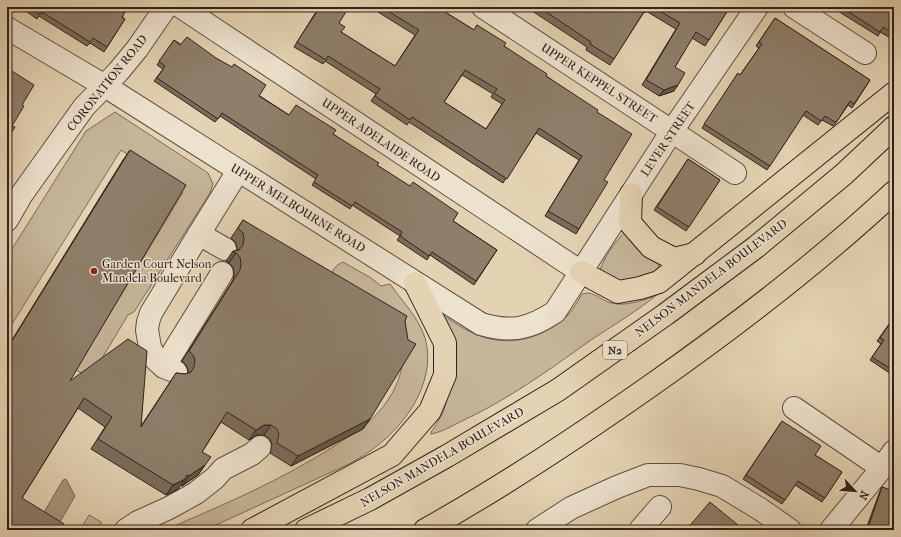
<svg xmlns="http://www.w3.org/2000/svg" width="901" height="537" viewBox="0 0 901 537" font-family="'IM FELL French Canon',serif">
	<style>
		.green { fill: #c6b599; stroke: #7c6b5a }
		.water { fill: #a7967f; stroke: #786757 }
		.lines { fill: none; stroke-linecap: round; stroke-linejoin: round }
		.minor-casing { stroke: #5e4e40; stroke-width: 24 }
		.highway-casing { stroke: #31211a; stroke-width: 24 }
		.minor { stroke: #ede2ce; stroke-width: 22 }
		.highway { stroke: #e4d3b3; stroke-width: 22 }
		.wall { fill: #7a6c5b; stroke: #31211a; fill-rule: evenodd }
		.shaded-wall { fill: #63584a; stroke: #31211a }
		.building { fill: #8e7e6a; stroke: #31211a; fill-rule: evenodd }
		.poi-dot { fill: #8f2418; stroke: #ede2ce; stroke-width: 1.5 }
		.labels { text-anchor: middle; stroke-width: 3; stroke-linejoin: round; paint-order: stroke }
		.shield { fill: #ede2ce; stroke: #695b50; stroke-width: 1 }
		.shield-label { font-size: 11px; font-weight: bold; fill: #31211a }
		.street-label { font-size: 12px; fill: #31211a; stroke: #ede2ce }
		.poi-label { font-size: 12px; fill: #31211a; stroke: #ede2ce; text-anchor: start }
	</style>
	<rect width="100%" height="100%" fill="#e4d3b3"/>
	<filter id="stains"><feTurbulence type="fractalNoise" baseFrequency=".005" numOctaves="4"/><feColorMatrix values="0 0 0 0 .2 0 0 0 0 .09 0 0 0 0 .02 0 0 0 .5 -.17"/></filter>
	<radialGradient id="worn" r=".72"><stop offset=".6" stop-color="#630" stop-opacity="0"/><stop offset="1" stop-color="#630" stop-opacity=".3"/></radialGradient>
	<g class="green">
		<polygon points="115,112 208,173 213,184 210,193 134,312 128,315 101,360 83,374 76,370 183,192 167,182 162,176 121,150 7,332 7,257 86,131"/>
		<path d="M 624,233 L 626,234 C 634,247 644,258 658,263 C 659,266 659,267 657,269 C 652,275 632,281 624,281 C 615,282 607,276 600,272 C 600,263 617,239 624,233 Z"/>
		<path d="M 343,262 L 371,278 L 381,286 L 390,284 C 402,301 419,318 425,338 C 436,376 412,416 384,440 C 373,450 361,457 349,464 L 205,530 L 165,530 C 223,505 282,480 336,445 C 357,431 373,422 388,400 C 400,382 403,366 405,346 L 331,280 C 332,270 334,266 343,262 Z"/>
		<path d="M 588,293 C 597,294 603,301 611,303 C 625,307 646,300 658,294 C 636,312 612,326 588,342 C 548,371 507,400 462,421 C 452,426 442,432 431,434 L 431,432 L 436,425 L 443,412 L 454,379 L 441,314 C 456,324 472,335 490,339 C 518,345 549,335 569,314 C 574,308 578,301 582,294 Z"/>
		<polygon points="89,515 101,522 101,530 80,530"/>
	</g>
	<polygon class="water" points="66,479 75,496 56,529 40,519 63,480"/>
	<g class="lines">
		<defs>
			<g id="minor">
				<polyline points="181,7 581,272"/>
				<polyline points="483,7 735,173"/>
				<polyline points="794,7 865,53"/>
				<path d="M 7,28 L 105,86 L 481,324 C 511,333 529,329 555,312 L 672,131 L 757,7"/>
				<polyline points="7,220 22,194 84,107 118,72 137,49 166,7"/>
				<polyline points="199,234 238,171"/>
				<polyline points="164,367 222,273"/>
				<polyline points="176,372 164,367 156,360 150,347 147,330 148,322 151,313 199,234 225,249"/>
				<polyline points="794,408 882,468"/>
				<polyline points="126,530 138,522 169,508 196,493 215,478 223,469 252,454 260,447"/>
				<polyline points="537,530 571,508 617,487 648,475 680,475 699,479 722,486 760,509 790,530"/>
				<polyline points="640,530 660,507"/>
				<polyline points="831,530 882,468 894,451"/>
			</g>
			<g id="highway">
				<polyline points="631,194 630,223 651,247 674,259 695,254"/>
				<polyline points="581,272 618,292 640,288 659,282 894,93"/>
				<polyline points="252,530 392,455 430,411 445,375 445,343 415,283"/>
				<polyline points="306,530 370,499 447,456 558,390 666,314 756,247 844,174 894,127"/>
				<path d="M 425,530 C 504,486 579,436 653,384 C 737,325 819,262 894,192"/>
			</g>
		</defs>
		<use href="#minor" class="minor-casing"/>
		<use href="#highway" class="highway-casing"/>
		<use href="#minor" class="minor"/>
		<use href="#highway" class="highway"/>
	</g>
	<g class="wall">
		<polygon points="20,7 128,7 122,17 125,19 104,52 90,43 87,46 39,16 37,19"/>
		<polygon points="244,7 249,7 247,9"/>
		<path d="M 319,7 L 339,23 L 341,32 L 395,66 L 415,35 L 370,7 L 437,7 L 474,30 L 477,25 L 504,46 L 597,112 L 604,180 L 579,229 L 576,234 L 545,216 L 579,160 L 536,133 L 503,183 L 409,122 L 407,125 L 371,101 L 376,94 L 325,61 L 323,64 L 294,47 ZM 462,75 L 493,94 L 491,97 L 502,104 L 486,129 L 444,102 Z"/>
		<polygon points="526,7 730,7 705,46 692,38 675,67 674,91 659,96 642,85 676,29 646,11 645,13 644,12 610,65 586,50 587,47"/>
		<polygon points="824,7 894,7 894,40 880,32 878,36 833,8 830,12"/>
		<polygon points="775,18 870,80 852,108 848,105 835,124 833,126 822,120 818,125 803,115 767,170 702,128 738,73 740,75 759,48 756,46"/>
		<polygon points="174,40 289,115 333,134 377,165 453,221 497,250 474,285 430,255 427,260 397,240 400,236 352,205 350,209 312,185 316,179 220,116 215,122 154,81 163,69 157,65"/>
		<polygon points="130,150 70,381 141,426 176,373 185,374 188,373 188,370 186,365 182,361 233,280 234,274 233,267 229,263 226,261 237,250 237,249 236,243 231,238 243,220 405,321 370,419 363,429 291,466 270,453 272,444 270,439 264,435 257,435 249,440 221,422 202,452 205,465 198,475 182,486 180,485 178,489 166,495 91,449 105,427 78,408 22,498 7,530 7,348 123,160"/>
		<polygon points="688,159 720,180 686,231 654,210"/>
		<polygon points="894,317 894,376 870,360 881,344 877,341"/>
		<polygon points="782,421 815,455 842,472 822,502 795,485 782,504 743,479"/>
		<polygon points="882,487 894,530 868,530 868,529 866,529 880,491"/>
	</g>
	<g class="shaded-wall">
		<polygon points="678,85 674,91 659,96 664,90"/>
		<polygon points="233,251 236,253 229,263 226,261"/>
		<polygon points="370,419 363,429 291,466 298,456"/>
		<polygon points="264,425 271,425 264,435 257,435 249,440 256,430"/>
		<polygon points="205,465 198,475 182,486 189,476"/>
		<polygon points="185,479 178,489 166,495 173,485"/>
		<polygon points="869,525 871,526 868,529 866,529"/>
	</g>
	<g class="building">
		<polygon points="29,7 128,7 122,17 125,19 107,47 93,38 90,42 42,12 40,15"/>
		<path d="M 320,7 L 349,7 L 339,23 L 345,27 L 341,32 L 395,66 L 419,30 L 381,7 L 437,7 L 474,30 L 477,25 L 506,43 L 504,46 L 547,74 L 546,76 L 598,110 L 597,112 L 632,134 L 604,180 L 608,182 L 579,229 L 548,211 L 582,156 L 539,128 L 507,179 L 412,117 L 410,120 L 375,96 L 380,89 L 328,56 L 326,60 L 297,42 ZM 465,70 L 497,89 L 494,93 L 505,100 L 486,129 L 444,102 Z"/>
		<polygon points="539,7 647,7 614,59 590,44 591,42"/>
		<polygon points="653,7 730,7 709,40 696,32 675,67 685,73 678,85 664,90 646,80 680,23"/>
		<polygon points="841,7 894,7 894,34 883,27 880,32"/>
		<polygon points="775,18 870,80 854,104 850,101 838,120 835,122 825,116 821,121 806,111 770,166 704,124 738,73 740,75 762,44 759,42"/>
		<polygon points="187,37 216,58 232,67 234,64 266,85 259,96 289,115 296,105 336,130 333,134 379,163 377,165 410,186 413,182 458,213 453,221 497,250 476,281 432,252 429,256 400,236 402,232 355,202 352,206 314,182 318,175 222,113 218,119 157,78 165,66 159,61 174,40 180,45"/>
		<polygon points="7,68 34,85 22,105 24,106 12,126 15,127 7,140"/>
		<polygon points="130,150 186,185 70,381 128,339 147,351 141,427 176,373 185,374 191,372 194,367 195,360 193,355 189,351 240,270 241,264 240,257 236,253 233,251 239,250 243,245 244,239 243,233 238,228 243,220 407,316 405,321 408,340 416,344 370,419 298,456 277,443 279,434 277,429 271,425 264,425 256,430 227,412 202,452 211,457 205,465 189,476 187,475 185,479 173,485 98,439 112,417 84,398 22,498 64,524 61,530 7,530 7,349"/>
		<polygon points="688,159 720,180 689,227 657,207"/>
		<polygon points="894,317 894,371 872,357 884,340 880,338"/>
		<polygon points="782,421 821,446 815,455 842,472 825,498 798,481 785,500 746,475"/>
		<polygon points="882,487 894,491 894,530 869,530 871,526 869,525"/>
		<polygon points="710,502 744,530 686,530"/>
	</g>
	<circle class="poi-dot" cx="94" cy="271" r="4"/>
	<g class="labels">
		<rect class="shield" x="603" y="341" width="24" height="18" rx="3"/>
		<g class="shield-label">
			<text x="615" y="354">N2</text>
		</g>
		<g class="street-label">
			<text transform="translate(107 83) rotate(-51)" y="4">CORONATION ROAD</text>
			<text transform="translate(599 83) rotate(33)" y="4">UPPER KEPPEL STREET</text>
			<text transform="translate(668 139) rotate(-56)" y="4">LEVER STREET</text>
			<text transform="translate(381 140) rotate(34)" y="4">UPPER ADELAIDE ROAD</text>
			<text transform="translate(298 208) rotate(32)" y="4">UPPER MELBOURNE ROAD</text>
			<text transform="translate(711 278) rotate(-37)" y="4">NELSON MANDELA BOULEVARD</text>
			<text transform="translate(442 457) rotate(-30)" y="4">NELSON MANDELA BOULEVARD</text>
		</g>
		<g class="poi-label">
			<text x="102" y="268">Garden Court Nelson<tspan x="102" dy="14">Mandela Boulevard</tspan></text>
		</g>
	</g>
	<rect width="901" height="537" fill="none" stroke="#e4d3b3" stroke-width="24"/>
	<rect x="8" y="8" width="885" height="521" fill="none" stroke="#31211a" stroke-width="2"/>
	<rect x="12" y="12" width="877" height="513" fill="none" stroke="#31211a"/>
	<g transform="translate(855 491) rotate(116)" stroke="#ede2ce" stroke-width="3" paint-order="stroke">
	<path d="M0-3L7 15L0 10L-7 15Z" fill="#31211a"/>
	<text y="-6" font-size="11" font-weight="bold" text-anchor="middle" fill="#31211a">N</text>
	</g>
	<rect width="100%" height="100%" filter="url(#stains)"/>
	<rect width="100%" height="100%" fill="url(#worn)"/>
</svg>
